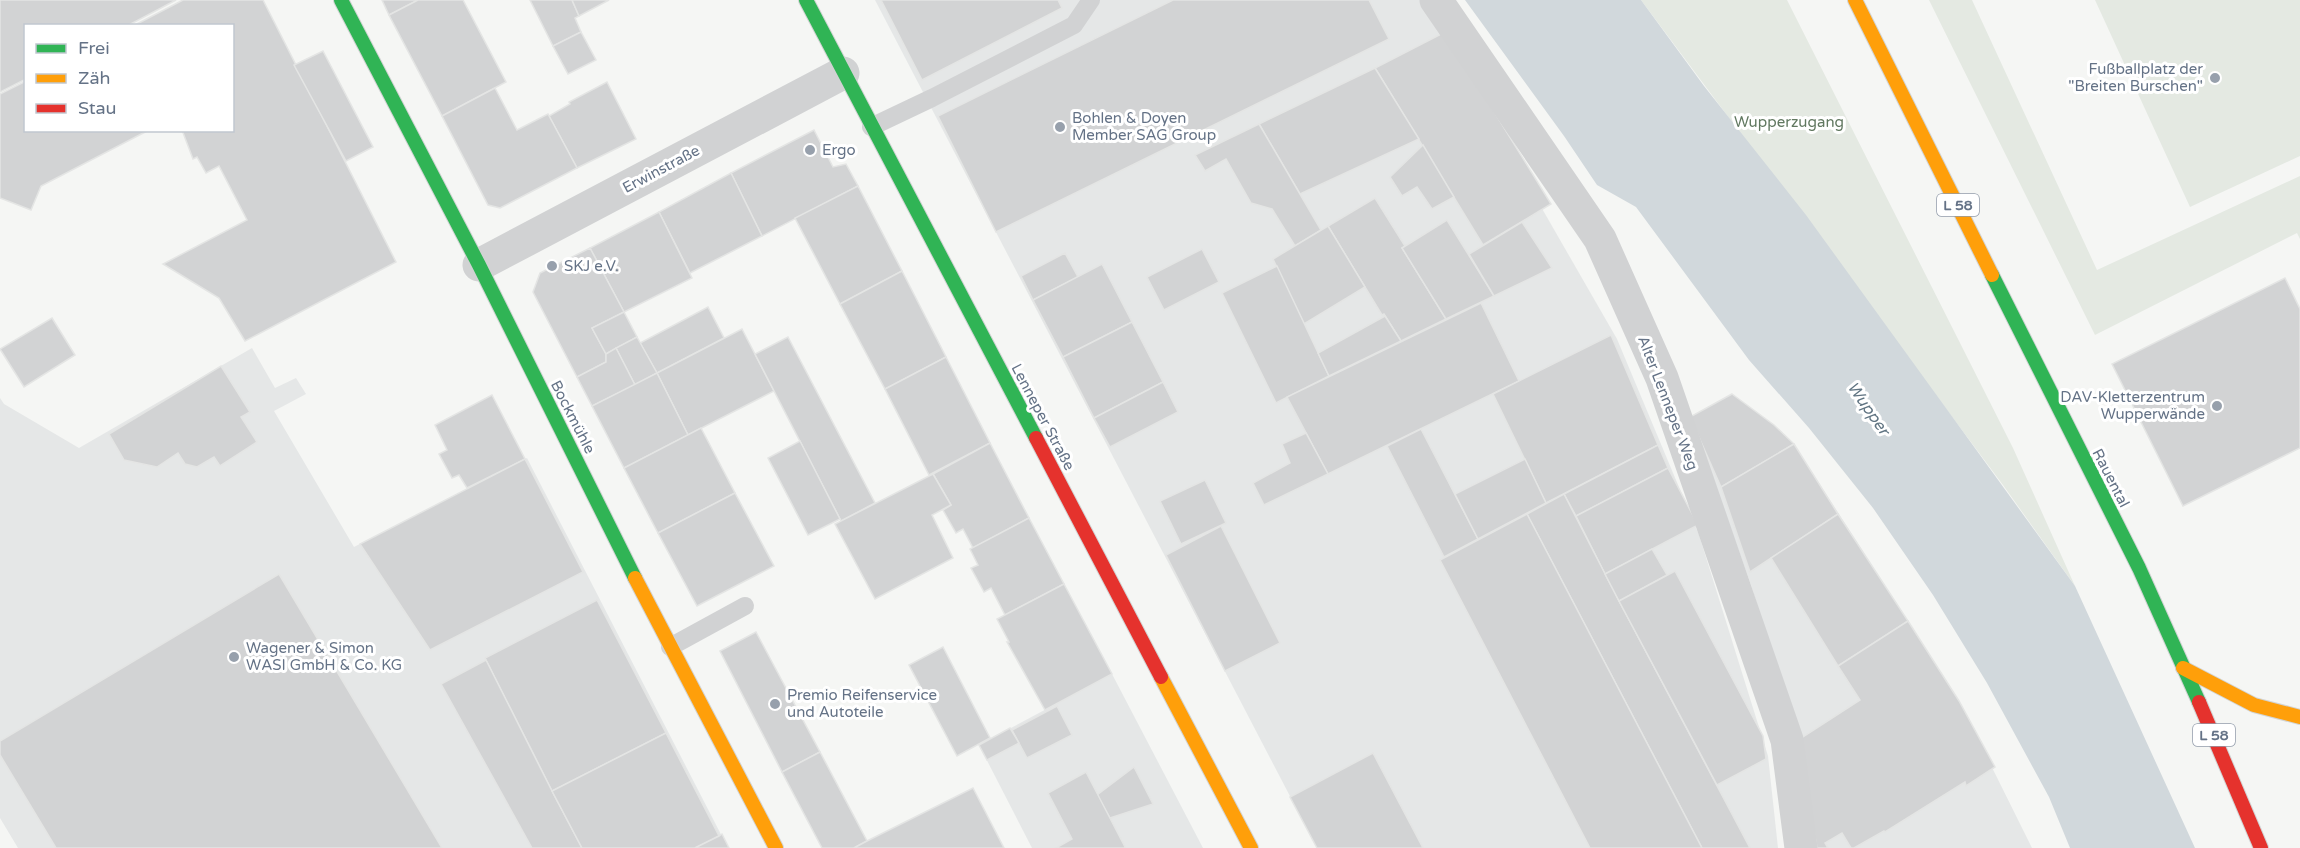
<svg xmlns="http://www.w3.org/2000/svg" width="2300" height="848" viewBox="0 0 2300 848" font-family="'Varela Round',sans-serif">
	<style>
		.built { fill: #e5e7e7 }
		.green { fill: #e4e9e2 }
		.water { fill: #d1d8dc }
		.building { fill: #d2d3d4; stroke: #e4e5e4; stroke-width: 1.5 }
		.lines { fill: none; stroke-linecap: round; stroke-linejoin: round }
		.fast-casing { stroke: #d2d4d4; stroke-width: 16 }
		.slow-casing { stroke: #d2d4d4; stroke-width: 16 }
		.jam-casing { stroke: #d2d4d4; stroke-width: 16 }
		.lane { stroke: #d1d2d3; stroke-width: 18 }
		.street { stroke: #d1d2d3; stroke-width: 33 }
		.fast { stroke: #30b455; stroke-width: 14 }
		.slow { stroke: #ff9f0a; stroke-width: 14 }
		.jam { stroke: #e5322d; stroke-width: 14 }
		.poi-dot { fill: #97a0ac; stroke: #fff; stroke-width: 2 }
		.labels { text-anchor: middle; stroke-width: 6; stroke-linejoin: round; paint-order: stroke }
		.shield { fill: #fff; stroke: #929caa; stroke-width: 1.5 }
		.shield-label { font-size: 14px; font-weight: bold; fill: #647286 }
		.poi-label { font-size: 15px; fill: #647286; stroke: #fff; text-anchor: start }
		.park-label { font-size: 15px; fill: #617860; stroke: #fff }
		.street-label { font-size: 15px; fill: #647286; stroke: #fff }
		.water-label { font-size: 16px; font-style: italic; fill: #607482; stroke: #fff }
	</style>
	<rect width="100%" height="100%" fill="#f5f6f4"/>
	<g class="built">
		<polygon points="875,0 1420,0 1441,33 1617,339 1699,535 1768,756 1778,848 1317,848"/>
		<polygon points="252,348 275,388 296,378 306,394 274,411 354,547 527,458 728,848 18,848 0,818 0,398 4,404 79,448"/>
		<polygon points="1691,417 1794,444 1959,701 2032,848 1817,848 1785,692 1751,585"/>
		<polygon points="1112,674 1203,848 1032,848 979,745"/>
	</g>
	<g class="green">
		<polygon points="1641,0 1787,0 2013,448 2075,586 2003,485"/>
		<polygon points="1929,0 1972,0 2097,270 2300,176 2300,239 2297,233 2095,335"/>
		<polygon points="2095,0 2300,0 2300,156 2190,207"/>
	</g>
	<polygon class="water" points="1465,0 1641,0 1704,86 1806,215 2075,586 2195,848 2070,848 2049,797 1987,683 1933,595 1873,508 1809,428 1749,360 1636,207 1597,185 1564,136"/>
	<g class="building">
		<polygon points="0,0 176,0 127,26 26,26 26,79 0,92"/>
		<polygon points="183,0 263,0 396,262 245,341 219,298 163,264 247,220 219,166 206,173 197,157 193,159 182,130 232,130 232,26 133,26"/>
		<polygon points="382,0 418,0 389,15"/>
		<polygon points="418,0 463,0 506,82 442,116 389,15"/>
		<polygon points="530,0 572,0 579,16 575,18 581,32 553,46"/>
		<polygon points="572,0 609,0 579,16"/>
		<polygon points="881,0 1058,0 1062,8 922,80"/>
		<polygon points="1173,0 1369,0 1389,39 996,232 938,116"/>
		<polygon points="581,32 596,60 568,74 553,46"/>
		<polygon points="1445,32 1551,204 1483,245 1375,68"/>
		<polygon points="323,51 373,147 346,161 294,65"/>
		<polygon points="1375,68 1419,139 1300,194 1259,124"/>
		<polygon points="26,81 26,130 149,130 41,186 31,210 0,198 0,94"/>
		<polygon points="607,82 636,139 577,168 549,116 570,104 569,102"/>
		<polygon points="495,88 517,130 548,114 577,168 500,208 488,205 442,116"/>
		<polygon points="1259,124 1321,230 1295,246 1272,209 1251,203 1226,159 1205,171 1195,155"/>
		<polygon points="814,130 833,167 846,164 858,186 762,236 731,173"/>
		<polygon points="1423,145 1454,197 1432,209 1417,187 1402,196 1390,177"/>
		<polygon points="731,173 762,236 690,273 659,212"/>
		<polygon points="858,186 902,271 840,304 795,218"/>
		<polygon points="1375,198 1405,246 1402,248 1446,319 1401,341 1384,314 1382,315 1328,226"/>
		<polygon points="659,212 692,278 624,312 590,248"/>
		<polygon points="1447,220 1494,296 1446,319 1402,248"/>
		<polygon points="1522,222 1552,268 1494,296 1469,254"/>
		<polygon points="1328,226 1365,287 1304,324 1273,259"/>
		<polygon points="590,248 624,312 592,328 606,354 606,362 577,377 533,292 540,273"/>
		<polygon points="1202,249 1219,282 1164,310 1147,277"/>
		<polygon points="1065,253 1078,277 1033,300 1021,276"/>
		<polygon points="1102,264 1132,322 1063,357 1033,300"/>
		<polygon points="1277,266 1329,376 1276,403 1222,293"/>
		<polygon points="902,271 946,357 885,389 840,304"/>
		<polygon points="2285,278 2300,309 2300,448 2183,506 2112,364"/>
		<polygon points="1481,303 1519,381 1328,474 1287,397"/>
		<polygon points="708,307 724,338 657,373 640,343"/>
		<polygon points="624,312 637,337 606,354 592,328"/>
		<polygon points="1385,316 1401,341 1329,376 1318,353"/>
		<polygon points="52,318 75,355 24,387 0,349"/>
		<polygon points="1132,322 1163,382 1094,418 1063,357"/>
		<polygon points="742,329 774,391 688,435 657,373"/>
		<polygon points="1611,335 1658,445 1546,503 1493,394"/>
		<polygon points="637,337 657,373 635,385 616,348"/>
		<polygon points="788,337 875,503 841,521 755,354"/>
		<polygon points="616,348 635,385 592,406 577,377 606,362 606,354"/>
		<polygon points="946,357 990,443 929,475 885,389"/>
		<polygon points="221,366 250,412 241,417 257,442 220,466 214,457 197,467 185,464 178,453 157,467 124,460 109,434"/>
		<polygon points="657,373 688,435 624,468 592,406"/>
		<polygon points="1163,382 1178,412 1110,447 1094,418"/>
		<polygon points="1732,394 1774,425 1794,444 1721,487 1690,417"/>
		<polygon points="492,395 525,459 467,488 459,475 452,478 439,454 447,450 435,425"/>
		<polygon points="701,428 735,493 658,533 624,468"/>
		<polygon points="1421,429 1478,539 1444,557 1387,446"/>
		<polygon points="1306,433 1328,474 1264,505 1253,483 1290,463 1282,444"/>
		<polygon points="800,441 840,519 808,535 768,458"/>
		<polygon points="990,443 1029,518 973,548 963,529 956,533 943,510 951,505 933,474"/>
		<polygon points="1794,444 1838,514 1750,572 1721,487"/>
		<polygon points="1658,445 1668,468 1576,516 1564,494"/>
		<polygon points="525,459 583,572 430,650 360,544"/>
		<polygon points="1525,459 1546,503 1478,539 1455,494"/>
		<polygon points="1668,468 1698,525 1605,574 1576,516"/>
		<polygon points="933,474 951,505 932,515 953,558 875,599 835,524"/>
		<polygon points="1205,480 1226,523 1181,544 1160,501"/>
		<polygon points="735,493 774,566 697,606 658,533"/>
		<polygon points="1564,494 1619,601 1750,848 1702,848 1527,514"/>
		<polygon points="1527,514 1702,848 1590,848 1440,560"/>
		<polygon points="1838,514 1908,621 1838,666 1771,558"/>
		<polygon points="1029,518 1064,584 1005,615 991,588 984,592 971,568 978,565 970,549"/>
		<polygon points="1221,526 1280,643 1225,671 1166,555"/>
		<polygon points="1652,549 1667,575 1619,601 1605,574"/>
		<polygon points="1675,571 1763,736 1766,759 1717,785 1619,601"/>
		<polygon points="279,574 442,848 56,848 0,755 0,741"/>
		<polygon points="1064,584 1112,674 1045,710 1007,642 1009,642 997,619"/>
		<polygon points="597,600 666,733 552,791 485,658"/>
		<polygon points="1908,621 1959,701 1995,767 1966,786 1965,782 1885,832 1884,831 1854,848 1851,848 1842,833 1825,843 1828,848 1817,848 1798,740 1860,700 1838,666"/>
		<polygon points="756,632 820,752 782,772 720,651"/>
		<polygon points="943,647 990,738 957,756 909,665"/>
		<polygon points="486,660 552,791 582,848 532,848 441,684"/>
		<polygon points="1057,706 1072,735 1027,758 1012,730"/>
		<polygon points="1010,728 1019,743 987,760 979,745"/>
		<polygon points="666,733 719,836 695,848 582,848 552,791"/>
		<polygon points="820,752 867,841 854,848 822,848 782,772"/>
		<polygon points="1373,753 1423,848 1317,848 1290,797"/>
		<polygon points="1134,767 1153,804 1110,818 1097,795"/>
		<polygon points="1086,772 1125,847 1124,848 1056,848 1072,839 1048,793"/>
		<polygon points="973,788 1004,848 854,848 867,841"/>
		<polygon points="722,834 729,848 695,848 719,836"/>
	</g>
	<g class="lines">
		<defs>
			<g id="fast">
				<polyline points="341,0 479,265 635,578"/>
				<polyline points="806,0 1036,438"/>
				<polyline points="1992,275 2139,568 2199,702"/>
			</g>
			<g id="slow">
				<polyline points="1855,0 1992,275"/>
				<polyline points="635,578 776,848"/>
				<polyline points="2183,668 2254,705 2300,717"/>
				<polyline points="1161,677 1251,848"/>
			</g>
			<g id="jam">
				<polyline points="1036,438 1161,677"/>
				<polyline points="2199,702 2261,848"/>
			</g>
		</defs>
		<use href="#fast" class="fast-casing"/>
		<use href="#slow" class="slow-casing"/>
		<use href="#jam" class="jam-casing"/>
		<g class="lane">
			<polyline points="871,127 932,98 1074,25 1091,0"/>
			<polyline points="670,647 745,606"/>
		</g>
		<g class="street">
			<polyline points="1436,0 1600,239 1662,378 1787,740 1801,848"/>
			<polyline points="479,265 843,73"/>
		</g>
		<use href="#fast" class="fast"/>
		<use href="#slow" class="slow"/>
		<use href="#jam" class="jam"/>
	</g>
	<g class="poi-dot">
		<circle cx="2215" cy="78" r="6"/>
		<circle cx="1060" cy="127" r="6"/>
		<circle cx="810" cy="150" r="6"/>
		<circle cx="552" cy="266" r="6"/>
		<circle cx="2217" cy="406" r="6"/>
		<circle cx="234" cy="657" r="6"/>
		<circle cx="775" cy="704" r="6"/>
	</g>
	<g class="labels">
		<g class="shield">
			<rect x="1937" y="194" width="42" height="22" rx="4.5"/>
			<rect x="2193" y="724" width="42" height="22" rx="4.5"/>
		</g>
		<g class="shield-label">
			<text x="1958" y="210">L 58</text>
			<text x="2214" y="740">L 58</text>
		</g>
		<g class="poi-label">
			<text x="2203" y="74" text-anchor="end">Fußballplatz der<tspan x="2203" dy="17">"Breiten Burschen"</tspan></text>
			<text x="1072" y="123">Bohlen &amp; Doyen<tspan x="1072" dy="17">Member SAG Group</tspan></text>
			<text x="822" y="155">Ergo</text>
			<text x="564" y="271">SKJ e.V.</text>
			<text x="2205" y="402" text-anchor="end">DAV-Kletterzentrum<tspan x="2205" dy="17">Wupperwände</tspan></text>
			<text x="246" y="653">Wagener &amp; Simon<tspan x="246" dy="17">WASI GmbH &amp; Co. KG</tspan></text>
			<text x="787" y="700">Premio Reifenservice<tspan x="787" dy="17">und Autoteile</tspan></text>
		</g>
		<g class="park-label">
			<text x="1789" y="127">Wupperzugang</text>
		</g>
		<g class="street-label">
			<text transform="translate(661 169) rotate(-28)" y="5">Erwinstraße</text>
			<text transform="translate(1668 403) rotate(69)" y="5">Alter Lenneper Weg</text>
			<text transform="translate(573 417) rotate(63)" y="5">Bockmühle</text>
			<text transform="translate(1043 417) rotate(62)" y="5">Lenneper Straße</text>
			<text transform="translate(2111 478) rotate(63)" y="5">Rauental</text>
		</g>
		<g class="water-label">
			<text transform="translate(1869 408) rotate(55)" y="6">Wupper</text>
		</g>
	</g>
	<rect x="24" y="24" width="210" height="108" fill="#ffffff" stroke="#c1c7cf" stroke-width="1.5"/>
	<rect x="36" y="44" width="30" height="9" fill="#30b455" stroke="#c1c7cf" stroke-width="1.5"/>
	<text x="78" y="54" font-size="18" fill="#647286">Frei</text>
	<rect x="36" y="74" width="30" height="9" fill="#ff9f0a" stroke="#c1c7cf" stroke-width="1.5"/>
	<text x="78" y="84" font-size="18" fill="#647286">Zäh</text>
	<rect x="36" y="104" width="30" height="9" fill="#e5322d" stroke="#c1c7cf" stroke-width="1.5"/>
	<text x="78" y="114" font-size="18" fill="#647286">Stau</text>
</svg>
